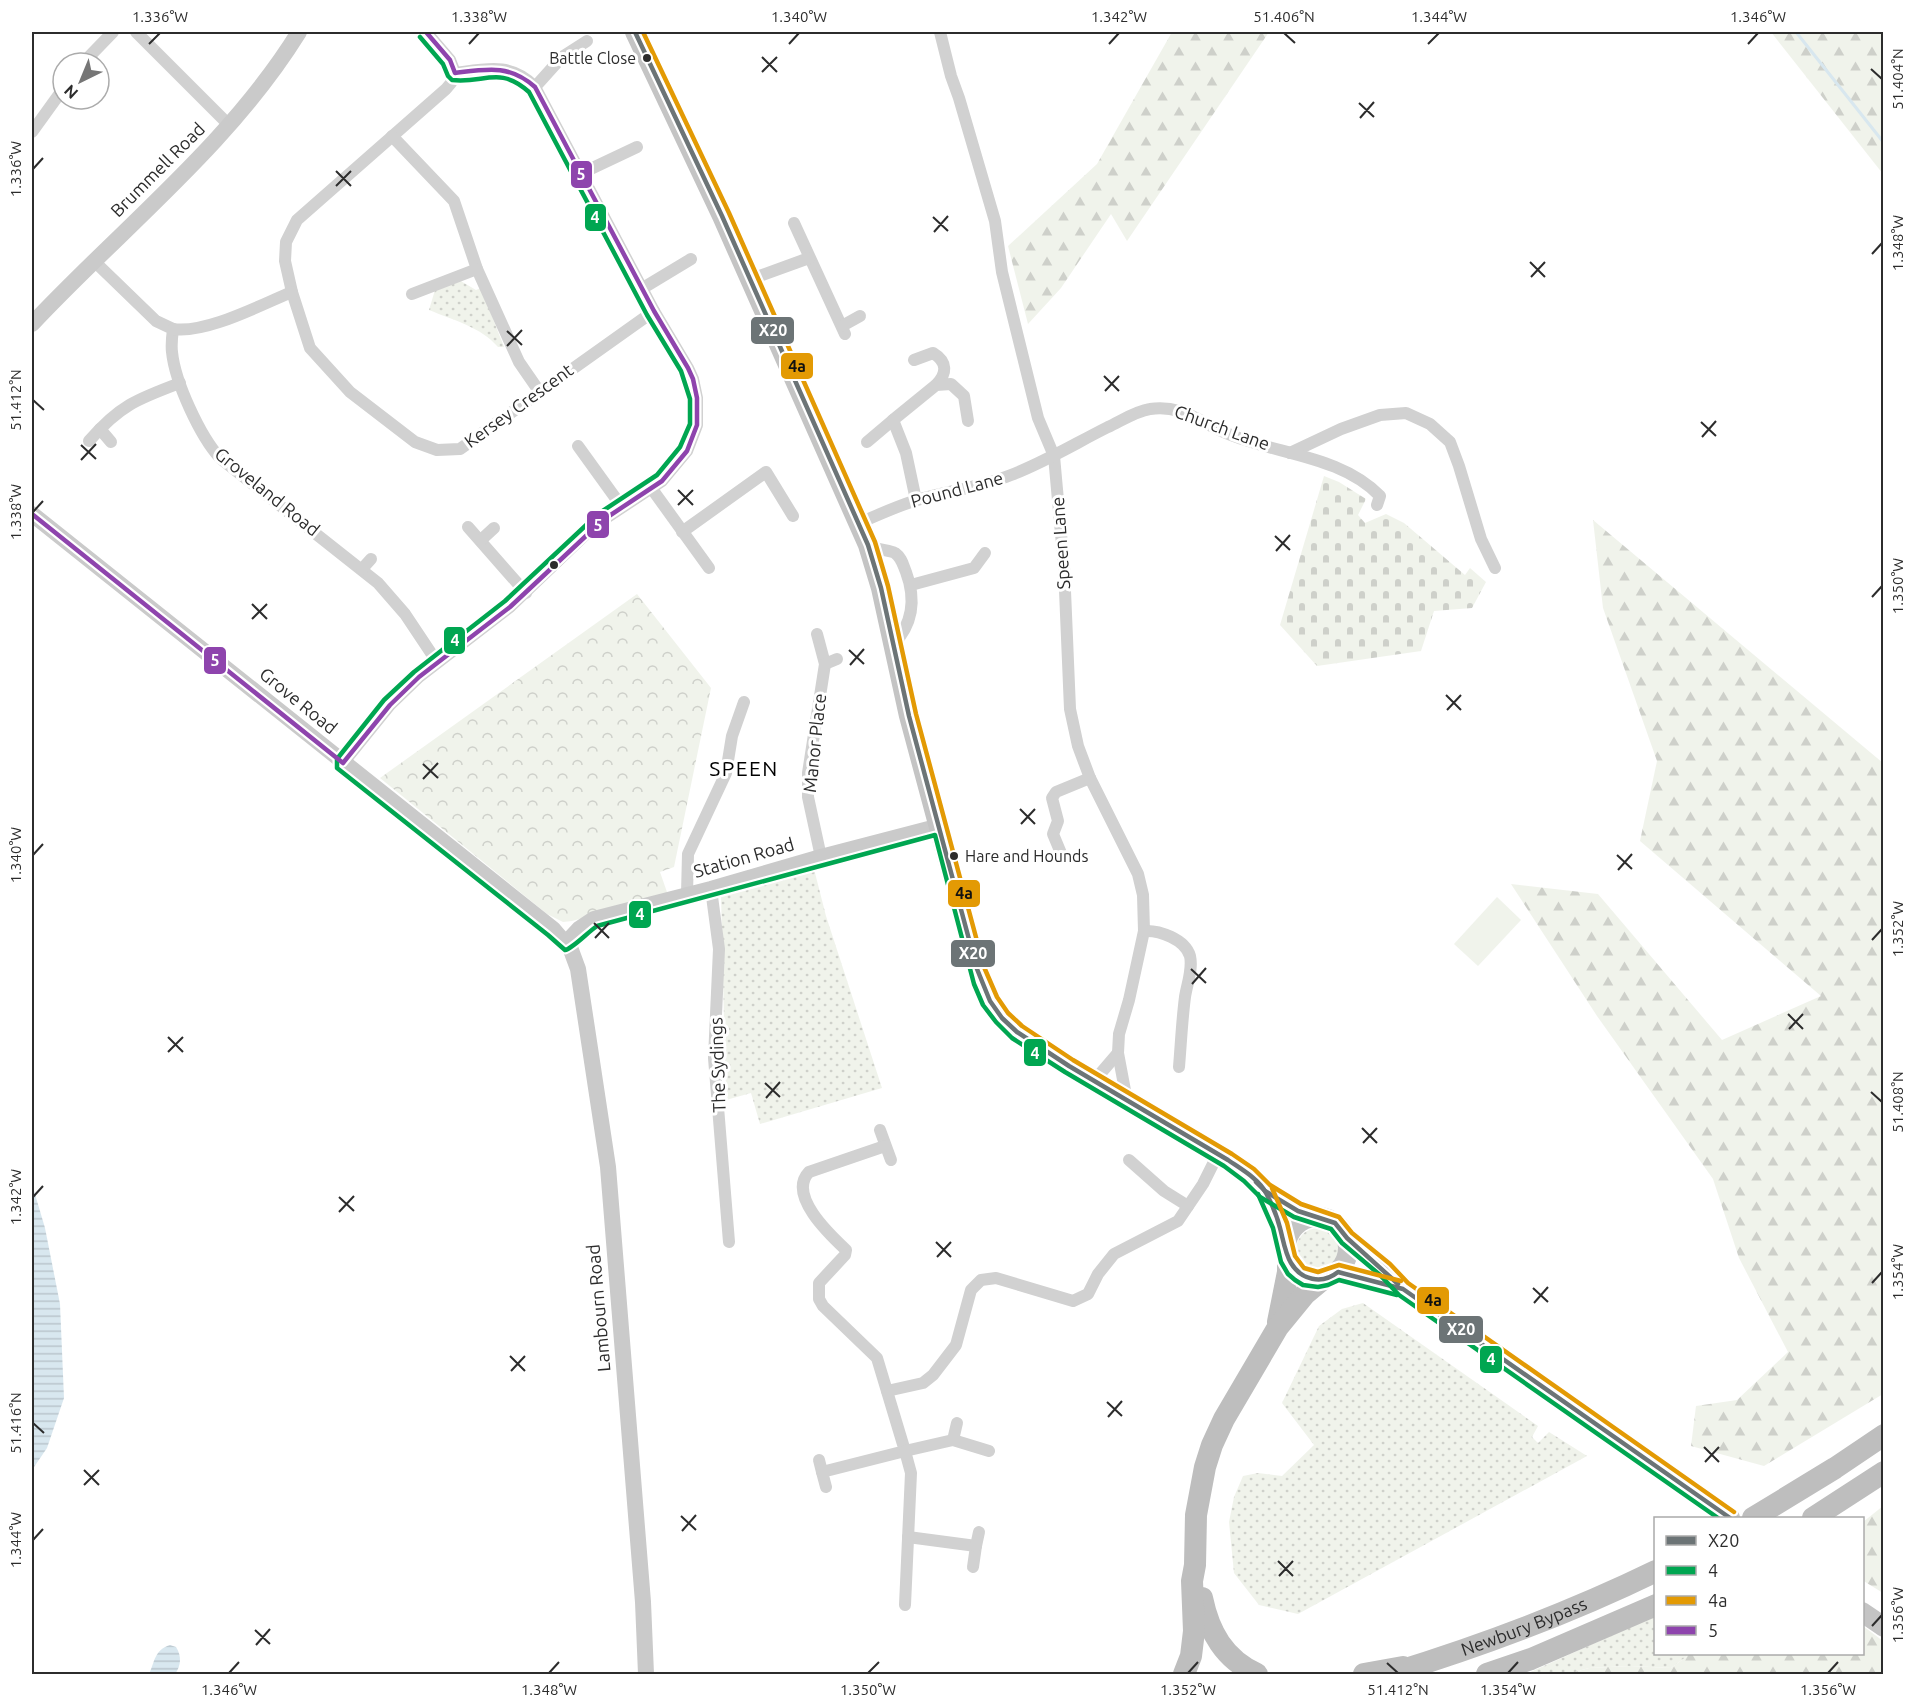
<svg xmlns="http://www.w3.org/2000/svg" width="1915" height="1706" viewBox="0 0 1915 1706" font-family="Ubuntu,sans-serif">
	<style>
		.grass { fill: url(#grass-dots) }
		.forest { fill: url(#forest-firs) }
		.cemetery { fill: url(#cemetery-stones) }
		.park { fill: url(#park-crowns) }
		.pitch { fill: #f0f3eb }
		.water { fill: url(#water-rules) }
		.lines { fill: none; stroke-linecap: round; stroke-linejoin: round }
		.stream { stroke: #d8e7ef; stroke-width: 3 }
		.street { stroke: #d1d1d1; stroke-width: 12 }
		.secondary { stroke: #cacaca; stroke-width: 16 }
		.primary { stroke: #c4c4c4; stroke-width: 20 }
		.highway { stroke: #bebebe; stroke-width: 22 }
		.bus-1-casing { stroke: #fff; stroke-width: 9 }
		.bus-2-casing { stroke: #fff; stroke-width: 9 }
		.bus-3-casing { stroke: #fff; stroke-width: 9 }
		.bus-4-casing { stroke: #fff; stroke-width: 9 }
		.bus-1 { stroke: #6c7476; stroke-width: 4.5 }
		.bus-2 { stroke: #00a651; stroke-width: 4.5 }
		.bus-3 { stroke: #e39a04; stroke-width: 4.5 }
		.bus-4 { stroke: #8e44ad; stroke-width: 4.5 }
		.ticks { fill: none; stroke: #2c2c2c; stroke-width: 2 }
		.bus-dot { fill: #2c2c2c; stroke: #fff; stroke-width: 2 }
		.labels { text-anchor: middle; stroke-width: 6; stroke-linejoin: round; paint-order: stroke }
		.bus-label { font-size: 16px; fill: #2c2c2c; stroke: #fff; text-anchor: end }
		.street-label { font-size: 18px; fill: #2c2c2c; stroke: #fff }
		.quarter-label { font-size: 21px; letter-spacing: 1.5px; fill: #000; stroke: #fff }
		.line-badge { stroke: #fff; stroke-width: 2 }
		.badge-label { font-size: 16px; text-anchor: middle; font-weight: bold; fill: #fff }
		.pale-badge-label { font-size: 16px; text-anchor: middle; font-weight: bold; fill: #111 }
		.neatline { fill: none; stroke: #2c2c2c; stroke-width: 2 }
		.ticks-label { font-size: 15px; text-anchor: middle; fill: #2c2c2c }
	</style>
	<defs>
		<pattern id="grass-dots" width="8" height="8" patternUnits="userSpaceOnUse" patternTransform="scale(1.5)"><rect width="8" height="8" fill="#f0f3eb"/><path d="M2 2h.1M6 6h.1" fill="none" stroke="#ced0ca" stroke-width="1.8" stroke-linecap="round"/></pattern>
		<pattern id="forest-firs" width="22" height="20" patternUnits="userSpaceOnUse" patternTransform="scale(1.5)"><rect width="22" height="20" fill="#f0f3eb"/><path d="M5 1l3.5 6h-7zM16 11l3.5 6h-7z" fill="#ced0ca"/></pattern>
		<pattern id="cemetery-stones" width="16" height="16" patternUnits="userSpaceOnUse" patternTransform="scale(1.5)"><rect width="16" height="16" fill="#f0f3eb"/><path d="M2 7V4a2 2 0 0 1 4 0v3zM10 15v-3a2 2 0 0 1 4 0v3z" fill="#ced0ca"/></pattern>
		<pattern id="park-crowns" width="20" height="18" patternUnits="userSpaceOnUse" patternTransform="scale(1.5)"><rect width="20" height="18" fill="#f0f3eb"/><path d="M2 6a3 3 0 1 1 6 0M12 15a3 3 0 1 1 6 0" fill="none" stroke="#ced0ca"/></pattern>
		<pattern id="water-rules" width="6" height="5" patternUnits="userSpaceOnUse" patternTransform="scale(1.5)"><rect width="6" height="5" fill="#d8e7ef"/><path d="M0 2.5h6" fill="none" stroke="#bac6cd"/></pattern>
	</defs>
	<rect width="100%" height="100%" fill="#fff"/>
	<g class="grass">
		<path d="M 459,280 L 476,290 L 481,288 L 504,347 L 498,347 C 481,327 453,320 429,310 L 435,290 Z"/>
		<polygon points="814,869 826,916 882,1088 760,1124 751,1093 726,1100 721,895"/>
		<circle cx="1318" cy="1250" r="22"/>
		<polygon points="1363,1303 1538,1426 1532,1437 1538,1443 1549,1432 1587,1456 1298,1614 1259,1605 1234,1573 1229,1522 1234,1497 1243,1476 1258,1473 1282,1476 1314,1445 1282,1403 1319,1326 1342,1309"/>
		<polygon points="1655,1616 1656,1654 1688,1654 1686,1657 1671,1668 1630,1666 1589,1668 1568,1674 1526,1674"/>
	</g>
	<g class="forest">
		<polygon points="1172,32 1269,32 1127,241 1111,214 1061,288 1028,324 1008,246 1097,164"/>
		<polygon points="1771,32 1883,32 1883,174"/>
		<polygon points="1593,520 1883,763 1883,1394 1764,1466 1691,1446 1696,1406 1737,1400 1788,1352 1739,1258 1713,1179 1597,1016 1511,884 1598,894 1722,1040 1821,996 1640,841 1657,761 1603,608"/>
		<polygon points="1883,1506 1883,1593 1862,1580 1863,1522"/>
		<polygon points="1863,1626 1883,1641 1883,1674 1568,1674 1589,1668 1630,1666 1671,1668 1686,1657 1688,1654 1862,1654"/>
	</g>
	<polygon class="cemetery" points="1324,476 1339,482 1366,499 1358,515 1365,523 1386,514 1404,523 1465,575 1470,568 1486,582 1472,608 1434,611 1421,651 1317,666 1280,625"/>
	<polygon class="park" points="637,594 711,688 674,867 660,872 668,895 572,921 563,922 547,914 380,778"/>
	<polygon class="pitch" points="1497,897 1521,920 1478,966 1454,944"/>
	<g class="water">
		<polygon points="32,1184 45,1228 60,1304 64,1398 47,1448 32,1470"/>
		<path d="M 170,1645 L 176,1647 C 182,1656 181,1666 175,1674 L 149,1674 C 155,1662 154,1650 170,1645 Z"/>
	</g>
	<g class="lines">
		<polyline class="stream" points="1796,32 1884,143"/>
		<g class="street">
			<polyline points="136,32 229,125"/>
			<polyline points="426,32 450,60 455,73"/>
			<polyline points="940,32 951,76 959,98 995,221 1002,272 1038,418 1054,456 1064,567 1070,709 1078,746 1090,778 1138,874 1143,895 1144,931 1129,1000 1119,1034 1118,1053 1127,1101"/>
			<polyline points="83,63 113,32"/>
			<polyline points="455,73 451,83 446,89 297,220 286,242 285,261 292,292 310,348 350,392 415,442 437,450 460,449 654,311"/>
			<polyline points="535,87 562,57 587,41"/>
			<polyline points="32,132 63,89"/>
			<polyline points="392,136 454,201 477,269 519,362 539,391"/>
			<polyline points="582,173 637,147"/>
			<polyline points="794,223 845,334"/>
			<path d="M 94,261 L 156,321 L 173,329 C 172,337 171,344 172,352 C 175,382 200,436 220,458 L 378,583 L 405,614 L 437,662"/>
			<polyline points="751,279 809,258"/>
			<polyline points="643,288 691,259"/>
			<polyline points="412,294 477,269"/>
			<polyline points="842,326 860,316"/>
			<path d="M 173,329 C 206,334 260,305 292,292"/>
			<path d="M 914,360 L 933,353 C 948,362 947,374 936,385"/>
			<polyline points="100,429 111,442"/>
			<path d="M 89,441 C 119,406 137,399 180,383"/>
			<polyline points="867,442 893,420"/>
			<polyline points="578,446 622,507"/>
			<polyline points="1290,453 1341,429 1380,415 1406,413 1430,424 1450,442 1459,466 1481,539 1495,568"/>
			<polyline points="652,489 709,568"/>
			<polyline points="916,500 906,453 893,420 936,385 951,384 964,396 968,421"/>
			<path d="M 859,523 C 878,515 895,507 914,501 C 946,491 979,488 1011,475 C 1045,462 1076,443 1108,427 C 1121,421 1136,411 1150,409 C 1180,404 1200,422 1226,433 C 1277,455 1340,455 1380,496 L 1377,505"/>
			<polyline points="468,527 526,593"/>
			<polyline points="682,532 766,472 793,516"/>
			<polyline points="481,540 494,528"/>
			<path d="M 868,545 C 877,550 889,550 895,553 C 902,558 903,565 906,572 C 916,599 913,624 893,645"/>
			<polyline points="362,569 371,559"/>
			<polyline points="911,585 974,568 985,553"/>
			<polyline points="817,634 825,664 808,773 808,797 821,857"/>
			<polyline points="825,664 837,659"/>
			<path d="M 343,763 L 390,705 L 419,677 L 510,607 L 584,536 L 603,520 L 662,481 L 687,451 L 697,425 L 697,398 L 693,379 L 688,368 L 654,311 L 535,87 C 511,62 486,69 455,73"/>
			<polyline points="1063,858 1053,834 1058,821 1052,798 1056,792 1090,778"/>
			<polyline points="711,889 719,949 714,1058 729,1242"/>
			<polyline points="687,894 688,854 726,773 732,736 744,702"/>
			<path d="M 1144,931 C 1159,930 1185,939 1190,956 C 1193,969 1187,984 1185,997 C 1182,1020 1181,1043 1179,1067"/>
			<polyline points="1094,1081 1118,1053"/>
			<polyline points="880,1130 891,1160"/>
			<polyline points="1129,1160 1164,1191 1188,1206"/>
			<polyline points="887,1391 923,1383 933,1375 956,1345 971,1290 981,1280 996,1278 1073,1301 1088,1294 1098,1274 1114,1254 1178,1221 1203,1184 1218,1154"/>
			<polyline points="953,1440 957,1423"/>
			<polyline points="819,1460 822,1472"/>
			<path d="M 826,1487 L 822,1472 L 905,1451 L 877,1358 L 823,1306 L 819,1299 L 819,1283 L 845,1255 L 846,1250 C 830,1235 787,1195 809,1172 L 885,1146"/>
			<polyline points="908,1537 976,1546 973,1567"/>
			<polyline points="976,1546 979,1532"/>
			<polyline points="905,1605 911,1473 905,1451 953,1440 989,1451"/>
		</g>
		<g class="secondary">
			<path d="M 32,324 C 122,228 229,145 299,32"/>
			<polyline points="32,514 553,929 571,950 578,969 608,1167 643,1602 646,1674"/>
			<polyline points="566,943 579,929 594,919 711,889 821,857 940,826"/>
		</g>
		<g class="primary">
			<polyline points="635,32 722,216 868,545 881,588 909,716 977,969 990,1001 1002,1018 1017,1032 1069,1066 1228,1160 1249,1175 1265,1191 1298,1211 1317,1217"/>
			<polyline points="1265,1191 1279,1224 1286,1248"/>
			<circle cx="1317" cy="1248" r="31"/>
			<polyline points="1347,1238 1385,1270 1403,1289 1730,1518"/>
			<polyline points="1338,1272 1403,1289"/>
			<polyline points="1862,1612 1884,1627"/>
		</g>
		<g class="highway">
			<polyline points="1278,1322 1288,1272 1288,1260"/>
			<polyline points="1753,1518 1835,1468 1884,1435"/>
			<polyline points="1813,1518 1884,1472"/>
			<path d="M 1202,1598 C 1209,1632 1224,1659 1257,1674"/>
			<polyline points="1184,1674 1191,1656 1194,1631 1192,1581 1195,1565 1196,1515 1205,1467 1212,1445 1224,1419 1278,1327 1305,1294 1323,1279"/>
			<polyline points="1364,1674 1403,1667"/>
			<path id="s1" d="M 1390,1674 C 1481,1646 1570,1613 1656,1571"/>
			<polyline points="1487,1674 1531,1659 1656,1605"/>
		</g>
		<defs>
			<g id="bus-1">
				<path d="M 635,32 L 722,216 L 868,545 L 881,588 L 909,716 L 977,969 L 990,1001 L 1002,1018 L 1017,1032 L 1069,1066 L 1228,1160 C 1241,1169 1259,1179 1266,1193 C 1272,1204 1277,1216 1280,1228 C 1283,1239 1285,1253 1291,1263 C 1301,1280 1322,1285 1338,1272 L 1403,1289 L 1730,1518"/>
				<polyline points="1256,1182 1265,1191 1298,1211 1335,1223 1347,1238 1398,1284"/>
			</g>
			<g id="bus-2">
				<path d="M 420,37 L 443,64 L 448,76 L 452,80 C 484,84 499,65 529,92 L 647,315 L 681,371 L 690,399 L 690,424 L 680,447 L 657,475 L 598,514 L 505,601 L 414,672 L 384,700 L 337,759 L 337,768 L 548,935 L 565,950 C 572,949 588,932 597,926 L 935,835 L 974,984 L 983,1005 L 996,1022 L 1012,1038 L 1065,1072 L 1224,1166 L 1244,1181 L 1260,1197 L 1294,1217 L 1331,1229 L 1342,1243 L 1380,1275 L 1399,1295 L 1718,1518"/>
				<polyline points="1258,1194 1273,1228 1281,1262 1288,1274 1295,1280 1303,1285 1318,1287 1328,1285 1339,1280 1397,1295"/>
			</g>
			<g id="bus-3">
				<polyline points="643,32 729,213 875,542 888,586 916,714 984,967 997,997 1008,1013 1022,1026 1073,1060 1232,1154 1254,1169 1270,1185 1301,1204 1339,1217 1352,1233 1390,1264 1408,1283 1734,1512"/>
				<polyline points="1272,1188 1287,1223 1295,1256 1304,1268 1318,1272 1339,1265 1401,1281"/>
			</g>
			<path id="bus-4" d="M 32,514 L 343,763 L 390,705 L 419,677 L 510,607 L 603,520 L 662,481 L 687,451 L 697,425 L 697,398 L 693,379 L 688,368 L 654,311 L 535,87 C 509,64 487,69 455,73 L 450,60 L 426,32"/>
		</defs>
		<use href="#bus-1" class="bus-1-casing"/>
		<use href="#bus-2" class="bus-2-casing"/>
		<use href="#bus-3" class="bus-3-casing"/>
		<use href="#bus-4" class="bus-4-casing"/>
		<use href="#bus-1" class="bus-1"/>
		<use href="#bus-2" class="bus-2"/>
		<use href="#bus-3" class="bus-3"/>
		<use href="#bus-4" class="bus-4"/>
	</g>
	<path class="ticks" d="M 1284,33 L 1295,43M 149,44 L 160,33M 469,44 L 479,33M 789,44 L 799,33M 1109,44 L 1119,33M 1428,44 L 1439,33M 1748,44 L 1758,33M 762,57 L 777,72M 1871,69 L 1882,79M 762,72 L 777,57M 1359,103 L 1374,117M 1360,118 L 1374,102M 33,169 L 43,158M 336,171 L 351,186M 336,186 L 351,171M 933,217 L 948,231M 934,232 L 948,216M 1872,254 L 1882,243M 1530,262 L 1545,277M 1531,277 L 1545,262M 507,331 L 522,345M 507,346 L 522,330M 1104,376 L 1119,391M 1105,391 L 1119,376M 33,400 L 44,410M 1701,422 L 1716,436M 1702,437 L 1716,421M 81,445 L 96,459M 81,460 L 96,444M 678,490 L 693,505M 678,505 L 693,490M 33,512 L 43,501M 1275,536 L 1290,550M 1276,551 L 1290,535M 1872,597 L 1882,586M 252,604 L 267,619M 252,619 L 267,604M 849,650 L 864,664M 850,665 L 864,649M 1446,695 L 1461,710M 1447,710 L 1461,695M 423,764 L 438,778M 423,779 L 438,763M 1020,809 L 1035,824M 1021,824 L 1035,809M 33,855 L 43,844M 1617,855 L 1632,869M 1618,870 L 1632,854M 594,923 L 609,938M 595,938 L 609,923M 1872,940 L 1882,929M 1191,969 L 1206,983M 1192,984 L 1206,968M 1788,1014 L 1803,1029M 1789,1029 L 1803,1014M 168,1037 L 183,1052M 168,1052 L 183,1037M 765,1083 L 780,1097M 1871,1092 L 1882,1102M 766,1098 L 780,1082M 1362,1128 L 1377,1143M 1363,1143 L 1377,1128M 33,1197 L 43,1186M 339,1197 L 354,1211M 339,1212 L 354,1196M 936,1242 L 951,1257M 937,1257 L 951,1242M 1872,1283 L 1882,1272M 1533,1288 L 1548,1302M 1534,1303 L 1548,1287M 510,1356 L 525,1371M 511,1371 L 525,1356M 1107,1402 L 1122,1416M 1108,1417 L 1122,1401M 33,1423 L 44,1433M 1704,1447 L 1719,1462M 1705,1462 L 1719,1447M 84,1470 L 99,1485M 84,1485 L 99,1470M 681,1516 L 696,1530M 682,1531 L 696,1515M 33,1540 L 43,1529M 1278,1561 L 1293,1576M 1279,1576 L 1293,1561M 1872,1626 L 1882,1615M 255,1630 L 270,1644M 256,1645 L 270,1629M 1387,1663 L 1398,1673M 229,1673 L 239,1662M 549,1673 L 559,1662M 868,1673 L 879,1662M 1188,1673 L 1198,1662M 1508,1673 L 1518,1662M 1828,1673 L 1838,1662"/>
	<g class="bus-dot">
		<circle cx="647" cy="58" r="5"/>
		<circle cx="554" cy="565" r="5"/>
		<circle cx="954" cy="856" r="5"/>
	</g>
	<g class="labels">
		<g class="bus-label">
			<text x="636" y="64">Battle Close</text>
			<text x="965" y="862" text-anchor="start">Hare and Hounds</text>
		</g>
		<g class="street-label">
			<text transform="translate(158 170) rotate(-45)" y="6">Brummell Road</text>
			<text transform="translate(519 406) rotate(-36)" y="6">Kersey Crescent</text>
			<text transform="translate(1222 428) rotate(20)" y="6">Church Lane</text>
			<text transform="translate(957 490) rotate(-15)" y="6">Pound Lane</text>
			<text transform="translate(267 492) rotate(39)" y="6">Groveland Road</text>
			<text transform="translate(1061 543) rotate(-94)" y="6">Speen Lane</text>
			<text transform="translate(298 701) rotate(39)" y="6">Grove Road</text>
			<text transform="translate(815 743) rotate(-84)" y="6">Manor Place</text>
			<text transform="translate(744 858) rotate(-16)" y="6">Station Road</text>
			<text transform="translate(718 1065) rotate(-92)" y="6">The Sydings</text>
			<text transform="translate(599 1308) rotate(-95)" y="6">Lambourn Road</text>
			<text dy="6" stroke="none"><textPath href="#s1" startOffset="142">Newbury Bypass</textPath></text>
		</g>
		<g class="quarter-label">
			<text x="744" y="776">SPEEN</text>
		</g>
	</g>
	<g class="line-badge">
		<rect x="570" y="160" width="23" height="29" rx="6" fill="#8e44ad"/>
		<rect x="584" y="203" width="23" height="29" rx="6" fill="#00a651"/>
		<rect x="750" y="316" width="45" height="29" rx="6" fill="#6c7476"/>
		<rect x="780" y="352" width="34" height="28" rx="6" fill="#e39a04"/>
		<rect x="586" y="510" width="24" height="29" rx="6" fill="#8e44ad"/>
		<rect x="443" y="626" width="23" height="29" rx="6" fill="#00a651"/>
		<rect x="203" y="646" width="24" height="29" rx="6" fill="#8e44ad"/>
		<rect x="947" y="879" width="34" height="29" rx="6" fill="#e39a04"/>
		<rect x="628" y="900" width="24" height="29" rx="6" fill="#00a651"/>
		<rect x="950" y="939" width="46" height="29" rx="6" fill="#6c7476"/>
		<rect x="1023" y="1038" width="24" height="29" rx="6" fill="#00a651"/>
		<rect x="1416" y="1286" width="34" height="29" rx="6" fill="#e39a04"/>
		<rect x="1438" y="1315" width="46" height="29" rx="6" fill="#6c7476"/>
		<rect x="1479" y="1345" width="24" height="29" rx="6" fill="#00a651"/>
	</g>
	<g class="badge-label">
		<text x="581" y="180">5</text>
		<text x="595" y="223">4</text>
		<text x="773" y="336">X20</text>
		<text x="598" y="531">5</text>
		<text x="455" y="646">4</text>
		<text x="215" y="666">5</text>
		<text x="640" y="920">4</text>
		<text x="973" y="959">X20</text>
		<text x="1035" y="1059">4</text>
		<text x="1461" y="1335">X20</text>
		<text x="1491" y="1365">4</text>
	</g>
	<g class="pale-badge-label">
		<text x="797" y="372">4a</text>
		<text x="964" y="899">4a</text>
		<text x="1433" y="1306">4a</text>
	</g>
	<rect width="1915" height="1706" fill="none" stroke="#ffffff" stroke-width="66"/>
	<rect x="1654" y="1517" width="210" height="138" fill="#ffffff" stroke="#ababab" stroke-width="1.5"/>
	<rect x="1666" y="1536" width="30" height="9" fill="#6c7476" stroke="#ababab" stroke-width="1.5"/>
	<text x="1708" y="1547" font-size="18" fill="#2c2c2c">X20</text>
	<rect x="1666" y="1566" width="30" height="9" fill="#00a651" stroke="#ababab" stroke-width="1.5"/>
	<text x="1708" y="1577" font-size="18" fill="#2c2c2c">4</text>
	<rect x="1666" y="1596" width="30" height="9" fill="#e39a04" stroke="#ababab" stroke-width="1.5"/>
	<text x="1708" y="1607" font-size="18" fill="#2c2c2c">4a</text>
	<rect x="1666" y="1626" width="30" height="9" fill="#8e44ad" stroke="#ababab" stroke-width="1.5"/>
	<text x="1708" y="1637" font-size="18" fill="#2c2c2c">5</text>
	<g transform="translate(81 81) rotate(223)"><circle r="28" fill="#ffffff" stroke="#ababab" stroke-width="1.5"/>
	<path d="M0-4.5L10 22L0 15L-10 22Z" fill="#767676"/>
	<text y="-9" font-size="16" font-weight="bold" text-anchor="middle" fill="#2c2c2c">N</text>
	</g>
	<rect x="33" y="33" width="1849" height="1640" class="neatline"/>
	<g class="ticks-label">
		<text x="160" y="22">1.336°W</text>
		<text x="479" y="22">1.338°W</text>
		<text x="799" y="22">1.340°W</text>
		<text x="1119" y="22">1.342°W</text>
		<text x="1284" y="22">51.406°N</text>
		<text x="1439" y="22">1.344°W</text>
		<text x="1758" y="22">1.346°W</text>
		<text transform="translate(1898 79) rotate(-90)" y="5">51.404°N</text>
		<text transform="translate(16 169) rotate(-90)" y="5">1.336°W</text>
		<text transform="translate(1898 243) rotate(-90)" y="5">1.348°W</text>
		<text transform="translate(16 400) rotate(-90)" y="5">51.412°N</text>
		<text transform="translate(16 512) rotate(-90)" y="5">1.338°W</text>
		<text transform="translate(1898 586) rotate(-90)" y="5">1.350°W</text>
		<text transform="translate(16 855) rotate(-90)" y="5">1.340°W</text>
		<text transform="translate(1898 929) rotate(-90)" y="5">1.352°W</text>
		<text transform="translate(1898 1102) rotate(-90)" y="5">51.408°N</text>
		<text transform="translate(16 1197) rotate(-90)" y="5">1.342°W</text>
		<text transform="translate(1898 1272) rotate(-90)" y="5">1.354°W</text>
		<text transform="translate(16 1423) rotate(-90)" y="5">51.416°N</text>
		<text transform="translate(16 1540) rotate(-90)" y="5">1.344°W</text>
		<text transform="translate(1898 1615) rotate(-90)" y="5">1.356°W</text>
		<text x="229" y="1695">1.346°W</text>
		<text x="549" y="1695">1.348°W</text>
		<text x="868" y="1695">1.350°W</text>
		<text x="1188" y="1695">1.352°W</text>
		<text x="1398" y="1695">51.412°N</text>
		<text x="1508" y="1695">1.354°W</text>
		<text x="1828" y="1695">1.356°W</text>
	</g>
</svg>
